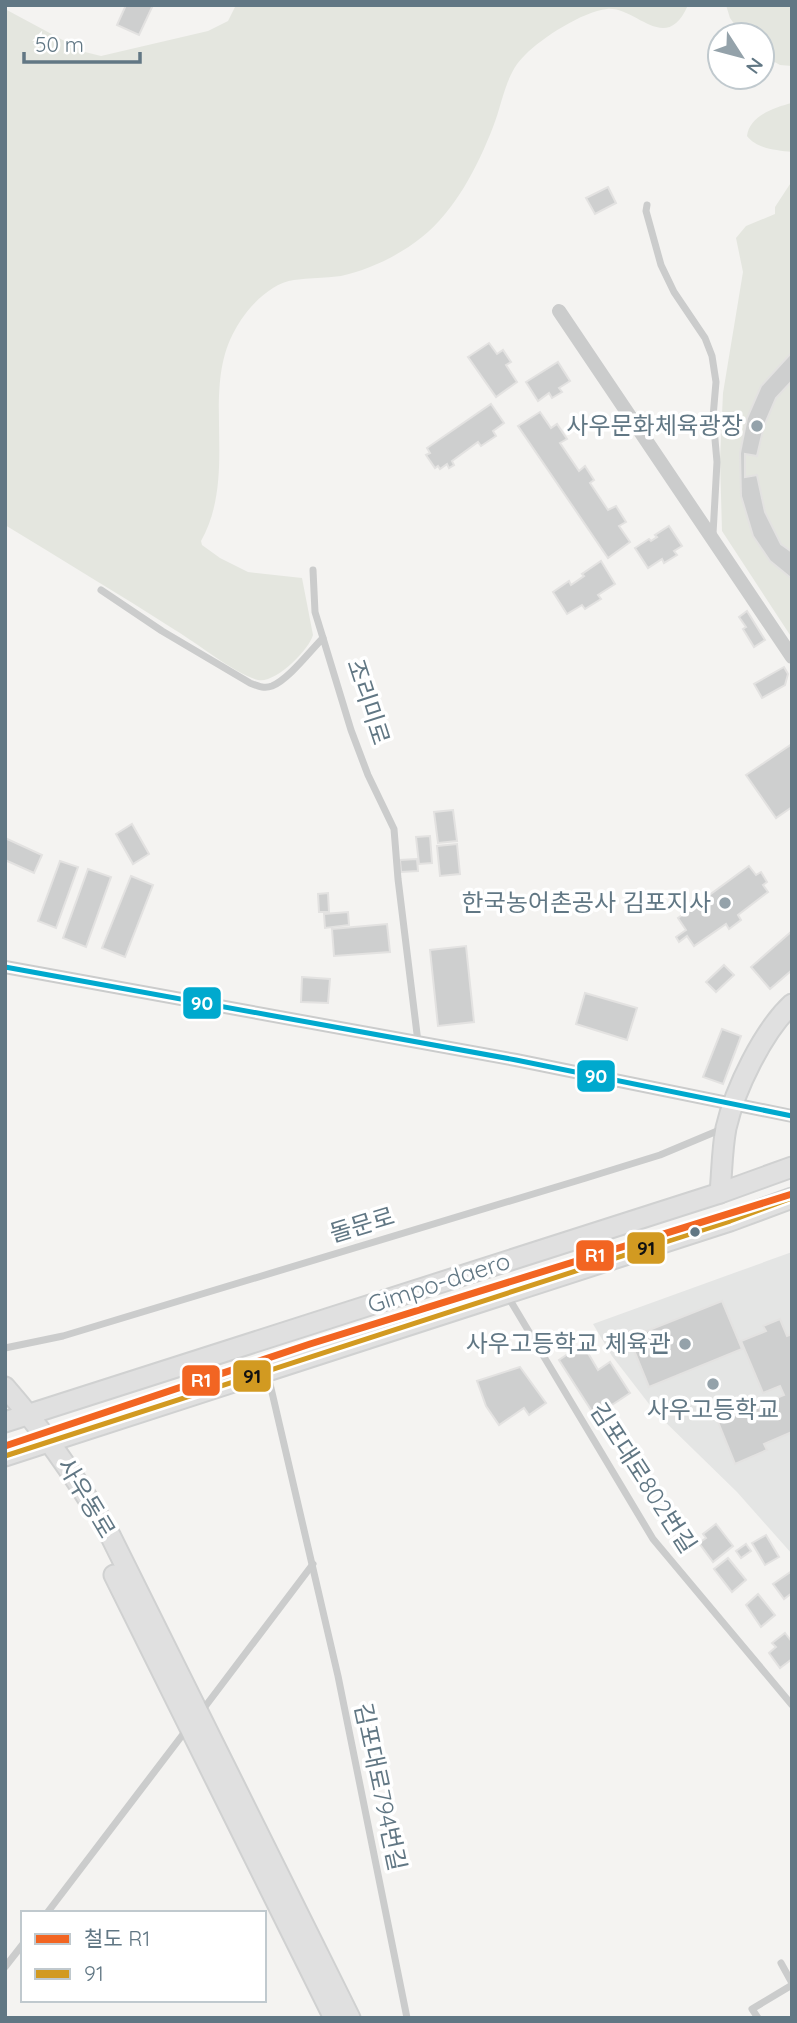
<svg xmlns="http://www.w3.org/2000/svg" width="797" height="2023" viewBox="0 0 797 2023" font-family="Quicksand,'Noto Sans KR',sans-serif">
	<style>
		.built { fill: #e4e5e4 }
		.green { fill: #e4e6df }
		.building { fill: #cecfcf; stroke: #e3e2e1; stroke-width: 2 }
		.lines { fill: none; stroke-linecap: round; stroke-linejoin: round }
		.secondary-casing { stroke: #d0d1d1; stroke-width: 23 }
		.lane { stroke: #cbcccc; stroke-width: 7 }
		.street { stroke: #cbcccc; stroke-width: 14 }
		.secondary { stroke: #e0e0e0; stroke-width: 19 }
		.bus-1-casing { stroke: #fff; stroke-width: 10 }
		.bus-2-casing { stroke: #fff; stroke-width: 10 }
		.bus-1 { stroke: #d29a21; stroke-width: 5 }
		.bus-2 { stroke: #00a9ce; stroke-width: 5 }
		.rail-1-casing { stroke: #fff; stroke-width: 12 }
		.rail-1 { stroke: #f26522; stroke-width: 7 }
		.poi-dot { fill: #94a2aa; stroke: #fff; stroke-width: 2.5 }
		.bus-dot { fill: #617784; stroke: #fff; stroke-width: 2.5 }
		.labels { text-anchor: middle; stroke-width: 7; stroke-linejoin: round; paint-order: stroke }
		.poi-label { font-size: 24px; fill: #617784; stroke: #fff; text-anchor: end }
		.street-label { font-size: 24px; fill: #617784; stroke: #fff }
		.line-badge { stroke: #fff; stroke-width: 2.5 }
		.badge-label { font-size: 19px; text-anchor: middle; font-weight: bold; fill: #fff }
		.pale-badge-label { font-size: 19px; text-anchor: middle; font-weight: bold; fill: #111 }
	</style>
	<rect width="100%" height="100%" fill="#f4f3f1"/>
	<polygon class="built" points="792,1252 792,1554 737,1492 656,1413 612,1356 593,1324"/>
	<g class="green">
		<path d="M 236,5 L 688,5 C 666,56 636,6 607,9 C 582,12 543,37 525,55 C 505,74 503,102 493,127 C 478,166 455,211 422,237 C 400,255 369,270 341,276 C 325,278 309,278 294,280 C 270,283 246,309 235,330 C 200,391 239,473 201,541 L 202,545 L 220,558 L 248,572 L 302,578 L 313,635 C 309,650 275,684 258,680 C 235,674 197,643 175,630 C 119,594 62,560 5,525 L 5,9 L 85,52 L 101,56 L 208,31 L 228,21 Z"/>
		<polygon points="726,5 792,5 792,66 780,65 762,55 762,35 742,35 730,18"/>
		<path d="M 792,103 L 792,152 C 776,150 757,149 747,136 C 749,116 775,107 792,103 Z"/>
		<polygon points="792,181 792,638 722,531 720,459 723,393 743,272 736,238 746,226 775,214 775,207"/>
	</g>
	<g class="building">
		<polygon points="126,5 153,5 139,35 117,25"/>
		<polygon points="608,187 616,203 595,214 586,198"/>
		<polygon points="489,343 497,354 503,350 511,362 506,365 517,382 496,397 468,357"/>
		<polygon points="792,352 792,381 776,398 764,426 757,456 745,454 745,477 757,475 765,512 781,544 792,552 792,579 770,561 753,536 741,496 740,453 747,418 761,386"/>
		<polygon points="558,362 570,381 559,388 562,392 552,398 549,393 538,401 526,382"/>
		<polygon points="491,404 504,423 493,431 496,436 481,446 478,442 452,461 454,465 449,468 447,464 440,469 438,466 435,468 426,455 430,453 427,448"/>
		<polygon points="540,412 551,428 557,424 567,439 560,443 579,471 585,466 594,480 590,483 608,510 616,506 626,522 619,526 630,542 608,558 518,426"/>
		<polygon points="669,526 682,546 674,551 677,555 664,563 662,559 648,568 635,548 649,539 651,541 657,537 655,535"/>
		<polygon points="601,561 615,584 598,595 601,599 585,609 582,605 567,614 553,592 569,581 571,585 584,576 582,574"/>
		<polygon points="747,611 765,640 754,647 743,629 746,627 739,617"/>
		<polygon points="784,667 788,674 785,685 762,698 754,684"/>
		<polygon points="792,744 792,807 776,818 746,775"/>
		<polygon points="453,810 457,841 438,843 434,812"/>
		<polygon points="132,824 149,854 133,864 116,834"/>
		<polygon points="430,836 432,863 419,864 416,837"/>
		<polygon points="5,838 42,855 34,873 5,860"/>
		<polygon points="457,844 460,874 440,876 437,846"/>
		<polygon points="417,859 418,871 401,872 400,860"/>
		<polygon points="60,861 78,867 56,928 38,921"/>
		<polygon points="749,866 756,875 761,872 767,882 763,885 768,892 738,915 741,920 729,929 726,924 694,946 687,936 679,942 676,937 686,930 678,918"/>
		<polygon points="88,869 111,877 86,947 63,938"/>
		<polygon points="131,876 153,885 125,957 102,948"/>
		<polygon points="328,893 329,912 319,912 318,894"/>
		<polygon points="348,912 349,925 325,928 324,914"/>
		<polygon points="387,924 390,952 334,956 332,929"/>
		<polygon points="792,931 792,970 770,989 751,967"/>
		<polygon points="466,946 474,1022 438,1026 430,950"/>
		<polygon points="724,965 734,975 716,992 706,982"/>
		<polygon points="302,977 330,979 328,1003 301,1002"/>
		<polygon points="585,993 637,1008 627,1040 576,1024"/>
		<polygon points="722,1029 741,1036 723,1084 703,1077"/>
		<polygon points="722,1301 742,1349 649,1387 629,1338"/>
		<polygon points="780,1319 787,1336 792,1334 792,1432 764,1444 767,1450 735,1464 718,1422 784,1395 780,1386 763,1393 741,1341 766,1331 763,1326"/>
		<polygon points="585,1348 598,1370 610,1362 630,1393 595,1416 559,1360 568,1354 570,1357"/>
		<polygon points="520,1367 546,1403 529,1415 524,1408 499,1425 486,1406 477,1381"/>
		<polygon points="716,1524 733,1546 713,1562 699,1543 706,1538 703,1534"/>
		<polygon points="766,1535 779,1557 765,1565 752,1543"/>
		<polygon points="746,1544 751,1551 741,1558 736,1551"/>
		<polygon points="728,1558 746,1580 732,1592 714,1569"/>
		<polygon points="792,1571 792,1593 784,1599 773,1584"/>
		<polygon points="758,1594 775,1615 761,1627 746,1605"/>
		<polygon points="785,1633 792,1642 792,1659 780,1668 769,1653 776,1647 772,1643"/>
	</g>
	<g class="lines">
		<defs>
			<g id="secondary">
				<path d="M 720,1193 C 722,1171 722,1149 726,1128 C 735,1089 763,1031 792,1004"/>
				<path d="M 5,1387 C 46,1434 80,1483 111,1537 L 350,2018"/>
				<polyline points="5,1422 720,1193 792,1167"/>
				<polyline points="5,1456 730,1221 792,1198"/>
				<polyline points="114,1575 334,2018"/>
			</g>
		</defs>
		<use href="#secondary" class="secondary-casing"/>
		<g class="lane">
			<polyline points="647,205 646,211 661,265 674,292 705,338 712,356 716,382 713,417 717,462 713,534"/>
			<polyline points="313,570 315,612 323,638"/>
			<path d="M 101,590 L 162,631 L 250,683 C 258,686 264,689 272,686 C 289,679 310,651 323,638 L 351,730 L 368,775 L 394,829 L 398,879 L 418,1042"/>
			<polyline points="507,1295 653,1539 792,1705"/>
			<polyline points="5,1348 63,1336 586,1178 660,1155 722,1129"/>
			<polyline points="267,1371 338,1676 407,2018"/>
			<polyline points="201,1712 313,1564"/>
			<polyline points="47,1913 187,1729"/>
			<polyline points="781,1963 792,1983"/>
			<polyline points="5,1967 23,1944"/>
			<polyline points="758,2018 752,2009 792,1985"/>
		</g>
		<g class="street">
			<polyline points="559,311 792,657"/>
			<polyline points="5,967 516,1060 792,1116"/>
		</g>
		<use href="#secondary" class="secondary"/>
		<defs>
			<polyline id="bus-1" points="5,1456 730,1221 792,1198"/>
			<polyline id="bus-2" points="5,967 516,1060 792,1116"/>
		</defs>
		<use href="#bus-1" class="bus-1-casing"/>
		<use href="#bus-2" class="bus-2-casing"/>
		<use href="#bus-1" class="bus-1"/>
		<use href="#bus-2" class="bus-2"/>
		<defs>
			<polyline id="rail-1" points="5,1446 310,1344 792,1194"/>
		</defs>
		<use href="#rail-1" class="rail-1-casing"/>
		<use href="#rail-1" class="rail-1"/>
	</g>
	<g class="poi-dot">
		<circle cx="757" cy="426" r="7"/>
		<circle cx="725" cy="903" r="7"/>
		<circle cx="685" cy="1344" r="7"/>
		<circle cx="713" cy="1384" r="7"/>
	</g>
	<circle class="bus-dot" cx="695" cy="1232" r="6"/>
	<g class="labels">
		<g class="poi-label">
			<text x="743" y="434">사우문화체육광장</text>
			<text x="711" y="911">한국농어촌공사 김포지사</text>
			<text x="671" y="1352">사우고등학교 체육관</text>
			<text x="713" y="1418" text-anchor="middle">사우고등학교</text>
		</g>
		<g class="street-label">
			<text transform="translate(368 702) rotate(72)" y="8">조리미로</text>
			<text transform="translate(362 1225) rotate(-17)" y="8">돌문로</text>
			<text transform="translate(439 1283) rotate(-18)" y="8">Gimpo-daero</text>
			<text transform="translate(643 1478) rotate(57)" y="8">김포대로802번길</text>
			<text transform="translate(86 1498) rotate(59)" y="8">사우동로</text>
			<text transform="translate(380 1787) rotate(78)" y="8">김포대로794번길</text>
		</g>
	</g>
	<g class="line-badge">
		<rect x="182" y="986" width="40" height="34" rx="7" fill="#00a9ce"/>
		<rect x="576" y="1059" width="40" height="34" rx="7" fill="#00a9ce"/>
		<rect x="626" y="1231" width="40" height="34" rx="7" fill="#d29a21"/>
		<rect x="575" y="1239" width="40" height="33" rx="7" fill="#f26522"/>
		<rect x="232" y="1359" width="40" height="34" rx="7" fill="#d29a21"/>
		<rect x="181" y="1364" width="40" height="33" rx="7" fill="#f26522"/>
	</g>
	<g class="badge-label">
		<text x="202" y="1010">90</text>
		<text x="596" y="1083">90</text>
		<text x="595" y="1262">R1</text>
		<text x="201" y="1387">R1</text>
	</g>
	<g class="pale-badge-label">
		<text x="646" y="1255">91</text>
		<text x="252" y="1383">91</text>
	</g>
	<rect width="797" height="2023" fill="none" stroke="#617784" stroke-width="14"/>
	<rect x="21" y="1911" width="245" height="91" fill="#ffffff" stroke="#c0c9ce" stroke-width="2"/>
	<rect x="35" y="1934" width="35" height="10" fill="#f26522" stroke="#c0c9ce" stroke-width="2"/>
	<text x="84" y="1946" font-size="21" fill="#617784">철도 R1</text>
	<rect x="35" y="1969" width="35" height="10" fill="#d29a21" stroke="#c0c9ce" stroke-width="2"/>
	<text x="84" y="1981" font-size="21" fill="#617784">91</text>
	<g transform="translate(741 56) rotate(126)"><circle r="33" fill="#ffffff" stroke="#c0c9ce" stroke-width="2"/>
	<path d="M0-5L12 26L0 18L-12 26Z" fill="#94a2aa"/>
	<text y="-10" font-size="19" font-weight="bold" text-anchor="middle" fill="#617784">N</text>
	</g>
	<path d="M24 52v10h116v-10" fill="none" stroke="#617784" stroke-width="3.5"/>
	<text x="35" y="52" font-size="21" fill="#617784" stroke="#ffffff" stroke-width="5" paint-order="stroke">50 m</text>
</svg>
